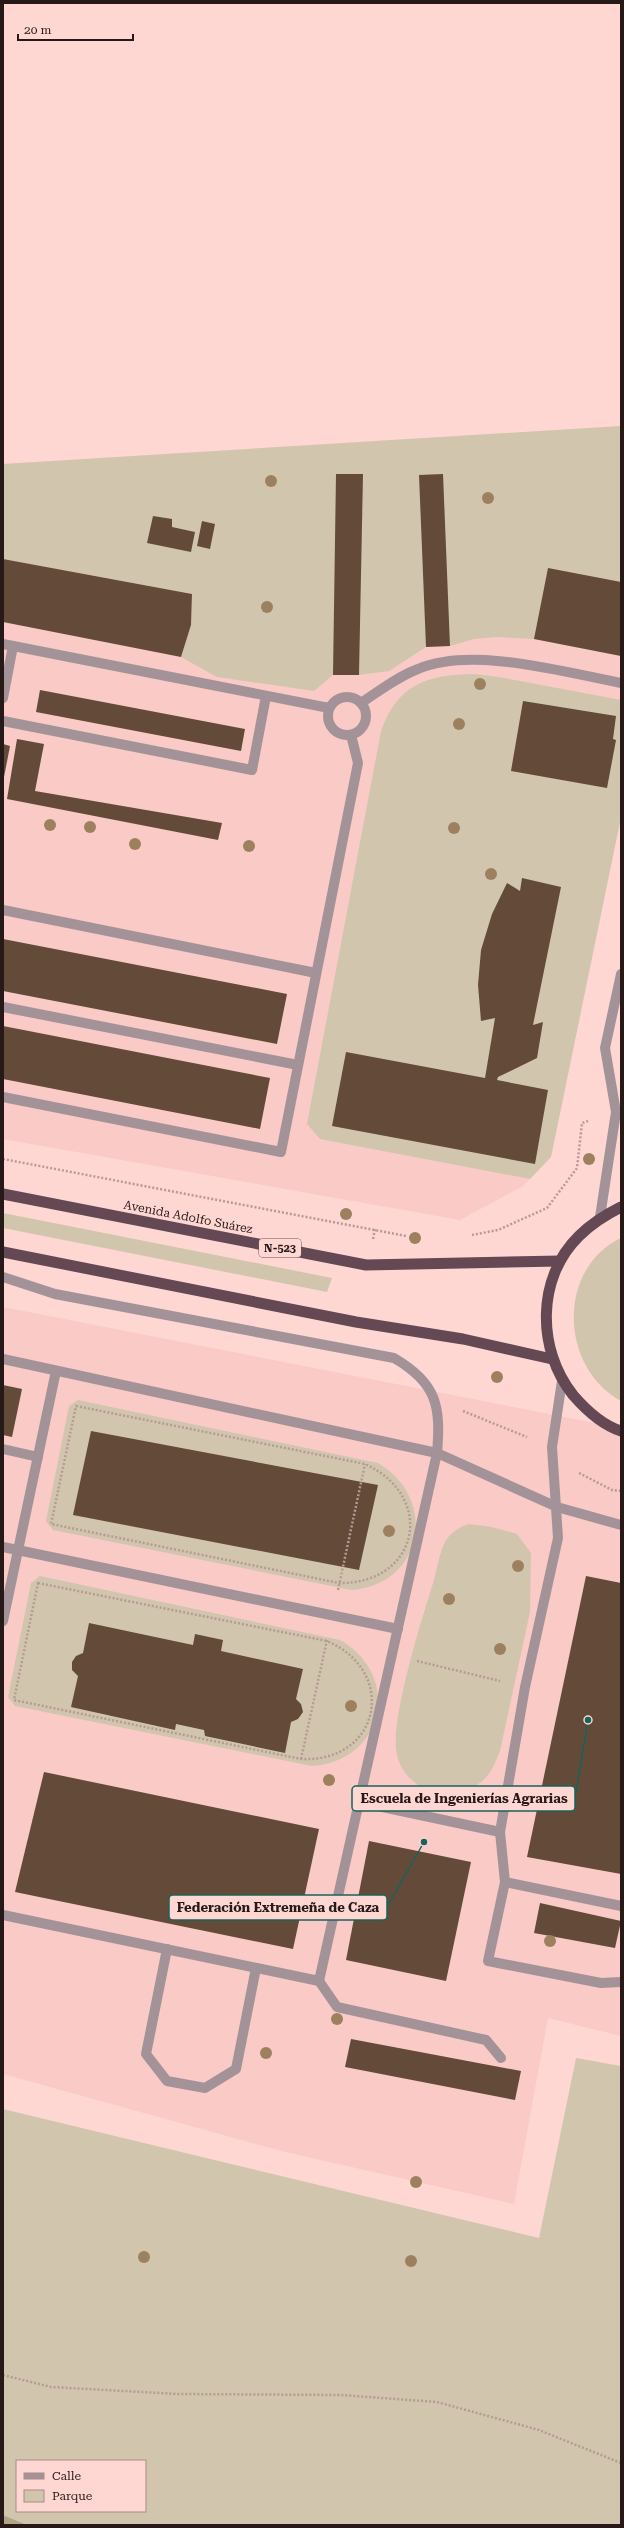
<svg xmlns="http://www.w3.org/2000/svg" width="624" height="2528" viewBox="0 0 624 2528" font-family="'Roboto Serif',serif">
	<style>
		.built { fill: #facac6 }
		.green { fill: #d1c6ad; fill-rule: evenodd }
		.forest { fill: #b2a586 }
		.building { fill: #644a39 }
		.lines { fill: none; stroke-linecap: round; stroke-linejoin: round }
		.path { stroke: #b79996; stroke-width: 2.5; stroke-dasharray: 2 2; stroke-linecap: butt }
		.service { stroke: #a39399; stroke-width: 10 }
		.minor { stroke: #a39399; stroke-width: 10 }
		.trunk { stroke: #644854; stroke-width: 11 }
		.tree { fill: #9d815f }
		.labels { text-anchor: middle; stroke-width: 4; stroke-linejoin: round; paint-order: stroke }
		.shield { fill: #fed7d3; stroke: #685250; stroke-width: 1 }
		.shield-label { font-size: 11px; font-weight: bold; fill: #271918 }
		.street-label { font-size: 12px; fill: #271918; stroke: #fed7d3 }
		.leader { fill: none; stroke: #19635b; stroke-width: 1.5 }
		.callout-dot { fill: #19635b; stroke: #fed7d3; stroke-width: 1.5 }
		.callout { fill: #fed7d3; stroke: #19635b; stroke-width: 1.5 }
		.callout-label { font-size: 13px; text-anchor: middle; font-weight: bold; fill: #271918 }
	</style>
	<rect width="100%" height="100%" fill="#fed7d3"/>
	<g class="built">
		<polygon points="621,426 621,817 551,1157 523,1186 460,1220 3,1139 3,464"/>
		<polygon points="3,1307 621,1428 621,2036 548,2018 514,2204 281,2151 3,2074"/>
	</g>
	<g class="green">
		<polygon points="621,426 621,656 534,639 496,637 474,639 450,646 426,647 389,671 359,675 333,675 314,691 217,677 181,657 191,625 192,594 3,559 3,464"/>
		<path d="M 474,674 L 499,677 L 621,700 L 621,817 L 551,1157 L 530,1179 L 320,1139 L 307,1124 L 381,731 C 398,683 428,675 474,674 Z"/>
		<polygon points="3,1213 332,1278 327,1292 3,1228"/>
		<path d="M 621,1238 L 621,1401 C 560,1368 556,1269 621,1238 Z"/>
		<path d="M 78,1400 L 378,1463 C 439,1499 423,1585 351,1590 L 53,1530 L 46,1521 L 69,1406 Z"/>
		<path d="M 469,1524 L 492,1527 L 517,1534 L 531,1553 L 530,1612 L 500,1751 C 495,1763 492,1773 481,1782 C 451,1806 406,1792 397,1755 C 389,1722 422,1619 433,1583 C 437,1570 439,1554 445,1542 C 450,1533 459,1527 469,1524 Z"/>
		<path d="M 40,1576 L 340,1640 C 402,1675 385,1761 312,1766 L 15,1706 L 8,1697 L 31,1583 Z"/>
		<path d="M 576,2058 L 621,2066 L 621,2525 L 27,2525 L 3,2515 L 3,2109 L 539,2238 ZM 17,2461 L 145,2461 L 145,2511 L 17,2511 Z"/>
	</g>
	<polygon class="forest" points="3,2515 27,2525 3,2525"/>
	<g class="building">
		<polygon points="336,474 363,474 359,675 333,675"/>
		<polygon points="443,474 450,646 426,647 419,475"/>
		<polygon points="153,516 172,519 172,527 195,532 191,552 147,543"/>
		<polygon points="202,521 215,524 210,549 197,546"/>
		<polygon points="3,559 192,594 191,625 181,657 3,622"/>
		<polygon points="548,568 621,582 621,656 534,639"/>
		<polygon points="40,690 245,729 241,751 36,712"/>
		<polygon points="523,701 616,716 613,739 616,740 607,788 511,771"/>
		<polygon points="17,739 44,744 35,791 222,823 218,840 7,799"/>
		<polygon points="3,744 10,746 4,777 3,777"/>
		<polygon points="522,878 561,887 533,1025 543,1022 537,1058 498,1077 497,1080 548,1090 535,1164 332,1126 346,1052 485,1078 495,1018 481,1021 478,985 481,950 492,914 507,883 520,891"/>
		<polygon points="3,939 287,994 277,1044 3,991"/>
		<polygon points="3,1026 270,1078 260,1129 3,1079"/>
		<polygon points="3,1385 22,1389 12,1437 3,1435"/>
		<polygon points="91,1431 378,1485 359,1570 73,1515"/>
		<polygon points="586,1576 621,1583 621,1874 527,1857"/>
		<polygon points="89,1623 193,1645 195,1634 223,1640 221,1651 303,1669 296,1699 301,1704 303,1712 298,1719 291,1722 285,1753 205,1736 204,1730 176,1724 175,1730 71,1707 78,1676 72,1670 72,1662 76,1656 83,1653"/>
		<polygon points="44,1772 319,1829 293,1949 15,1892"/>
		<polygon points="369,1841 471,1862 446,1981 346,1960"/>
		<polygon points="540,1903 621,1921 615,1948 534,1933"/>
		<polygon points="351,2039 521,2071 515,2100 345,2067"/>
	</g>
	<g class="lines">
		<g class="path">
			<polyline points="3,1159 406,1236"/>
			<polyline points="472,1235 498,1230 547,1208 577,1168 582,1123 588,1121"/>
			<polyline points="373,1239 375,1229"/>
			<path d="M 76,1406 L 365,1464 C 437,1497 419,1584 339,1583 L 51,1524 Z"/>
			<polyline points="463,1411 527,1437"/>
			<polyline points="579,1473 612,1490 621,1491"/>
			<path d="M 38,1583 L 327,1641 C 399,1672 380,1763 301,1759 L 14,1700 Z"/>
			<polyline points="338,1590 365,1464"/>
			<polyline points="417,1661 500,1681"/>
			<polyline points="301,1759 327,1640"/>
			<polyline points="3,2375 51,2387 178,2394 341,2395 437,2402 539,2430 621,2463"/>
		</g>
		<g class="service">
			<polyline points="3,644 329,708"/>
			<circle cx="347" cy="716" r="19"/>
			<polyline points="3,698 13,646"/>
			<path d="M 361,703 C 379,691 397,677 418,669 C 472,646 563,672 621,683"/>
			<polyline points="3,721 252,770 266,696"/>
			<polyline points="3,910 316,973"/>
			<polyline points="3,1007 298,1065"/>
			<polyline points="3,1097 281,1152 358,763 351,735"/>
			<path d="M 3,1277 L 55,1294 L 394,1358 C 437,1383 441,1406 437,1453 L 319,1981"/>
			<polyline points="3,1359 437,1453 557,1507 621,1525"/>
			<polyline points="562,1381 552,1447 558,1538 525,1687 500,1832 505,1882 488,1961 601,1983 621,1982"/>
			<polyline points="3,1449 38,1457"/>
			<polyline points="3,1547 398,1629"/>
			<polyline points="3,1621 56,1371"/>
			<polyline points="359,1802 500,1832"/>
			<polyline points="505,1882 621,1906"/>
			<polyline points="3,1915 319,1981 337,2007 486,2040 501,2058"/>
			<polyline points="167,1949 146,2054 167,2081 205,2088 236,2069 256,1968"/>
		</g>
		<polyline class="minor" points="600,1217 616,1112 605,1048 621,974"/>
		<g class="trunk">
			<polyline points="3,1194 366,1265 560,1261"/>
			<path d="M 621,1207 C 605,1215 591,1224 579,1236 C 536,1278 537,1350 573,1395 C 586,1410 602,1425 621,1431"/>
			<polyline points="3,1252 356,1322 463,1339 552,1359"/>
		</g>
	</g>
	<g class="tree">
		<circle cx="271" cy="481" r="6"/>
		<circle cx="488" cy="498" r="6"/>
		<circle cx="267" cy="607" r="6"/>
		<circle cx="480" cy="684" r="6"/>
		<circle cx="459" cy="724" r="6"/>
		<circle cx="50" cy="825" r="6"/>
		<circle cx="90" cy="827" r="6"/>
		<circle cx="454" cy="828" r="6"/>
		<circle cx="135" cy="844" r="6"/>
		<circle cx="249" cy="846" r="6"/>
		<circle cx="491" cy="874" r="6"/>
		<circle cx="589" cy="1159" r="6"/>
		<circle cx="346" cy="1214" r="6"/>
		<circle cx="415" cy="1238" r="6"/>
		<circle cx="497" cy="1377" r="6"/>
		<circle cx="389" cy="1531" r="6"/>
		<circle cx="518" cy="1566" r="6"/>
		<circle cx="449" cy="1599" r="6"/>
		<circle cx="500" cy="1649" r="6"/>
		<circle cx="351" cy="1706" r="6"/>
		<circle cx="329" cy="1780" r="6"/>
		<circle cx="550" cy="1941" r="6"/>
		<circle cx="337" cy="2019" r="6"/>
		<circle cx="266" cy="2053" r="6"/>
		<circle cx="416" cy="2182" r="6"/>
		<circle cx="144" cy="2257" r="6"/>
		<circle cx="411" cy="2261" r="6"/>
	</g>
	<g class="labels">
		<rect class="shield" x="259" y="1239" width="42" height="18" rx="3"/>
		<g class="shield-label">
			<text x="280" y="1252">N-523</text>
		</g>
		<g class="street-label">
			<text transform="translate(188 1217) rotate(11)" y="4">Avenida Adolfo Suárez</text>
		</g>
	</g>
	<path class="leader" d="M588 1720L575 1798M424 1842L387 1907"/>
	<g class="callout-dot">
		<circle cx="588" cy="1720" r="4"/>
		<circle cx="424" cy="1842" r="4"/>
	</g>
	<g class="callout">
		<rect x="352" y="1786" width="223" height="25" rx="4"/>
		<rect x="169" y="1895" width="218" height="25" rx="4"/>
	</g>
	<g class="callout-label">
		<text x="464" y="1803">Escuela de Ingenierías Agrarias</text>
		<text x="278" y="1912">Federación Extremeña de Caza</text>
	</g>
	<rect width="624" height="2528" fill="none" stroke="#271918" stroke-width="8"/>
	<rect x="16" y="2460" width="130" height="52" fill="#fed7d3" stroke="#a88b88"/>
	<rect x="24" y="2473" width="20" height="6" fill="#a39399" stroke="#a88b88"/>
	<text x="52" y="2480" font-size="12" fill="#271918">Calle</text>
	<rect x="24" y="2490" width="20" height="12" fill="#d1c6ad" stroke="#a88b88"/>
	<text x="52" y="2500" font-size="12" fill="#271918">Parque</text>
	<path d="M18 34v6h115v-6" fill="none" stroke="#271918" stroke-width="2"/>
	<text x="24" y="34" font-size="12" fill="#271918" stroke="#fed7d3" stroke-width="3" paint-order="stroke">20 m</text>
</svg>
